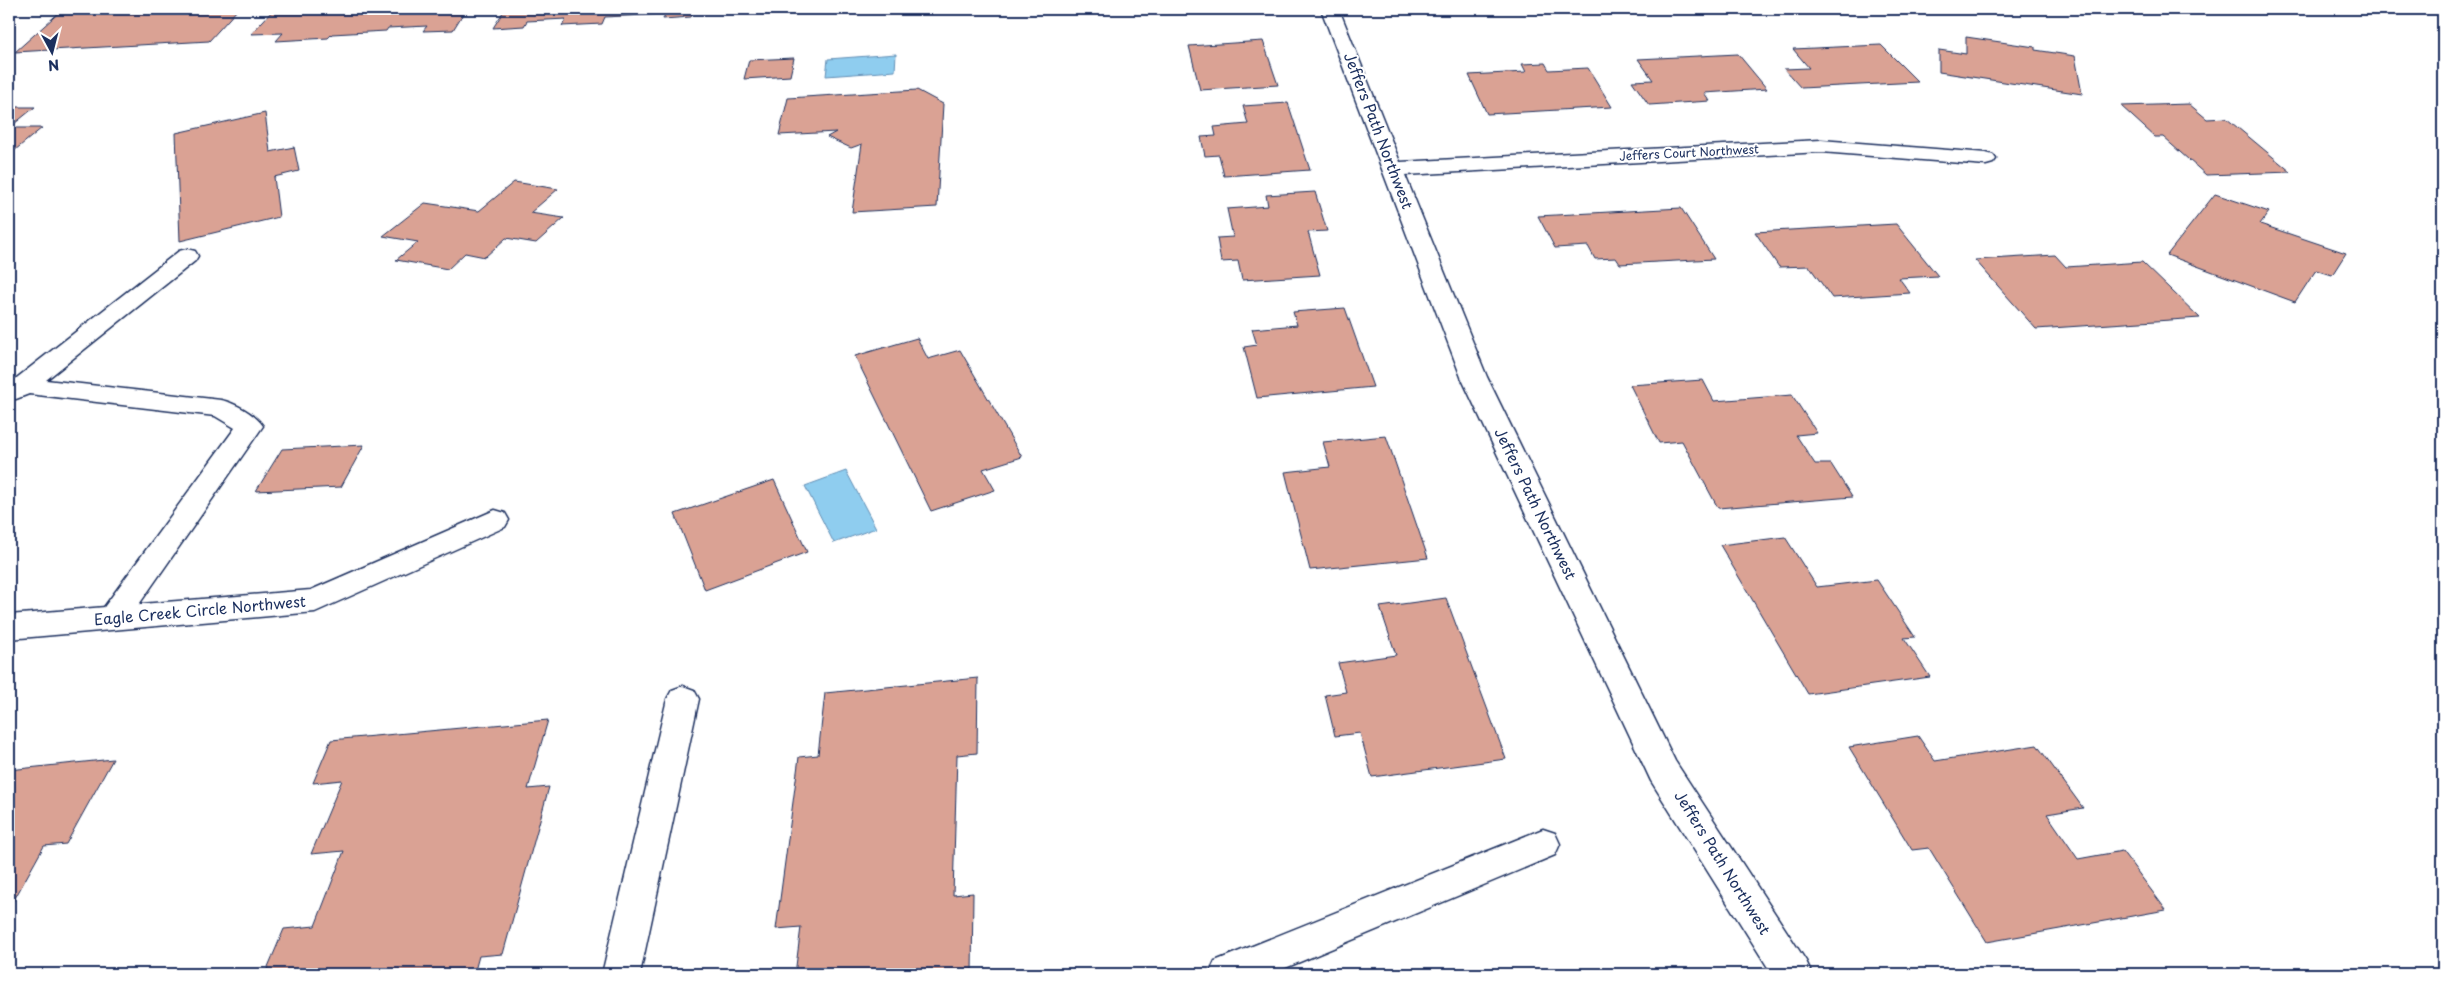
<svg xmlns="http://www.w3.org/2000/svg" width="2452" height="983" viewBox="0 0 2452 983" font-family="'Playpen Sans',sans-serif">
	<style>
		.water { fill: #8fcdef; stroke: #618eb5 }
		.building { fill: #daa294; stroke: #1b2f5e }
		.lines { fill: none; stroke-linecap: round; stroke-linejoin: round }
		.lane-casing { stroke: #1b2f5e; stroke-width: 3 }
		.street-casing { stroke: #1b2f5e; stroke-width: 3 }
		.lane { fill: #fff; fill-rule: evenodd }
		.street { fill: #fff; fill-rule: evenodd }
		.labels { text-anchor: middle; stroke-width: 4; stroke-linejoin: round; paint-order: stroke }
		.far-street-label { font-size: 12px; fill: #1b2f5e; stroke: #fff }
		.street-label { font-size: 15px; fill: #1b2f5e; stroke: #fff }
	</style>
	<rect width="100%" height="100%" fill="#fff"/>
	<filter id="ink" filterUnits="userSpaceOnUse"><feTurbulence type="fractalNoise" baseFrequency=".02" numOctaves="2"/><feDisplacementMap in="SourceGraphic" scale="10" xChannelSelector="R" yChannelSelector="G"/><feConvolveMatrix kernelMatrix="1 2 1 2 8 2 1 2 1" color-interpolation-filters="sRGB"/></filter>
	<g filter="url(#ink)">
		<g class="water">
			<polygon points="896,54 895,71 826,76 828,59"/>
			<polygon points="846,471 876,528 834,543 805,486"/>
		</g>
		<g class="building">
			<polygon points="63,9 238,9 209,41 15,52"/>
			<polygon points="274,9 466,9 453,30 423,31 427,26 388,28 386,31 332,34 328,38 276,41 283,33 251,34"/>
			<polygon points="505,9 694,9 691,17 663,19 665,14 605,17 602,24 562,26 566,19 527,21 524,26 493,28"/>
			<polygon points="1966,37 2035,47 2035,50 2075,56 2082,94 1939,72 1939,50 1966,54"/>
			<polygon points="1263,41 1278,85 1200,90 1189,46"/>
			<polygon points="1881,45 1918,82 1801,88 1784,69 1809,68 1793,49"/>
			<polygon points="1738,54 1767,89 1704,93 1710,101 1649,105 1632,81 1653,80 1638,59"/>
			<polygon points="794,58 790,76 744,79 749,60"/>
			<polygon points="1545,63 1549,70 1588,68 1612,107 1487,114 1469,75 1526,72 1522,64"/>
			<polygon points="917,90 943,104 937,207 852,212 862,144 851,148 827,137 836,132 779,135 788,98"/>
			<polygon points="1288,103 1310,170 1224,176 1219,155 1205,156 1201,137 1216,136 1214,127 1248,124 1243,106"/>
			<polygon points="2189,104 2207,119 2226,118 2291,172 2206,175 2163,137 2155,137 2121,106"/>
			<polygon points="9,107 35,107 9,128"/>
			<polygon points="265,113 270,152 294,147 299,171 274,177 279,217 180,241 176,133"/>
			<polygon points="9,128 42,128 9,155"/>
			<polygon points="514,182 558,189 530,213 564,218 536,243 506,238 485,257 465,253 448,269 396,260 418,242 383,236 425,203 479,211"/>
			<polygon points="1315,192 1327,231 1308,232 1320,275 1242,280 1238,261 1221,262 1217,238 1233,237 1227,209 1268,206 1266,195"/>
			<polygon points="2215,194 2269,212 2260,224 2346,253 2332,275 2316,270 2295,302 2167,255"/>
			<polygon points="1681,208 1714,259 1620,264 1616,258 1595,259 1588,246 1555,248 1538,216"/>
			<polygon points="1896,224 1938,276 1899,278 1910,293 1832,298 1809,266 1779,267 1755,232"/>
			<polygon points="2055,255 2066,267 2142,262 2200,318 2036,329 1975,260"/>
			<polygon points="1345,308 1373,387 1257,398 1244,347 1257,345 1252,329 1297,325 1293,312"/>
			<polygon points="917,338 928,359 960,350 1022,457 983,469 995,490 931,511 855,356"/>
			<polygon points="1703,380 1714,401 1792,395 1817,433 1796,435 1815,464 1831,464 1852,497 1718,508 1682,441 1659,443 1630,385"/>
			<polygon points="1386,436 1428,558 1310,570 1285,472 1330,467 1323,442"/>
			<polygon points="364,445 341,487 256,491 282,449"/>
			<polygon points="774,480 807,552 705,590 675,514"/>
			<polygon points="1785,537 1817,587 1877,580 1915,637 1904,638 1930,677 1808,694 1720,545"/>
			<polygon points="1446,598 1506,759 1372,777 1360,733 1335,736 1325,695 1346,692 1338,663 1396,655 1380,607"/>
			<polygon points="978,678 977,753 957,755 953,895 973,893 972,974 795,974 801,927 776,929 799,757 818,755 825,693"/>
			<polygon points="548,720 528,789 549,787 503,954 479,956 474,974 265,974 284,929 315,926 344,851 311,854 342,780 313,783 331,740"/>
			<polygon points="1918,736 1935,761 2037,745 2083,808 2047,814 2078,859 2122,851 2166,910 1987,942 1929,848 1912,850 1849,747"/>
			<polygon points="113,759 66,844 44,846 9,909 9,770"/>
		</g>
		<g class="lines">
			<defs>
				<path id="lane" d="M 187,249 L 195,251 L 198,256 L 195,261 L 46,380 L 221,400 C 235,403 255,414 263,426 L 124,626 L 113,629 L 102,626 L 98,618 L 102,610 L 235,428 L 215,416 L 29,394 L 16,399 L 9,397 L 9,384 L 179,251 Z"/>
				<g id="street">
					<polygon points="1321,9 1339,9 1400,162 1821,140 1986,153 1993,155 1996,159 1993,163 1986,165 1821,152 1405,175 1487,377 1675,761 1806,961 1812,974 1772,974 1651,781 1461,377"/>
					<polygon points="495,510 505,513 509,520 505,527 315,612 9,639 9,615 311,590"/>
					<polygon points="683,686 694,690 699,699 640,974 602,974 667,699 672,690"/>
					<polygon points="1543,829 1555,833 1560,844 1555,855 1271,974 1209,974 1215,961"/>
				</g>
			</defs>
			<use href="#lane" class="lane-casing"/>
			<use href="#street" class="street-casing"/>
			<use href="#lane" class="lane"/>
			<use href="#street" class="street"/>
		</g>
	</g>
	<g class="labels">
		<g class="far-street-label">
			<text transform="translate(1689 153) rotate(-3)" y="4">Jeffers Court Northwest</text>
		</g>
		<g class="street-label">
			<text transform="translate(1378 131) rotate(69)" y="5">Jeffers Path Northwest</text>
			<text transform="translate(1535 504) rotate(64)" y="5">Jeffers Path Northwest</text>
			<text transform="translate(200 611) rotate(-5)" y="5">Eagle Creek Circle Northwest</text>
			<text transform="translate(1722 863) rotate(58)" y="5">Jeffers Path Northwest</text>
		</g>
	</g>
	<rect width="2452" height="983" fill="none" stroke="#fff" stroke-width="30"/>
	<rect x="15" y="15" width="2422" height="953" fill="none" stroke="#1b2f5e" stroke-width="2" filter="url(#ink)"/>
	<g transform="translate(52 52) rotate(173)" stroke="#ffffff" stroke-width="4" paint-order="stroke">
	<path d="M0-4L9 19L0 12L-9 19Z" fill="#1b2f5e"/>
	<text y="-8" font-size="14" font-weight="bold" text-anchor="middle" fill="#1b2f5e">N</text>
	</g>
</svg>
